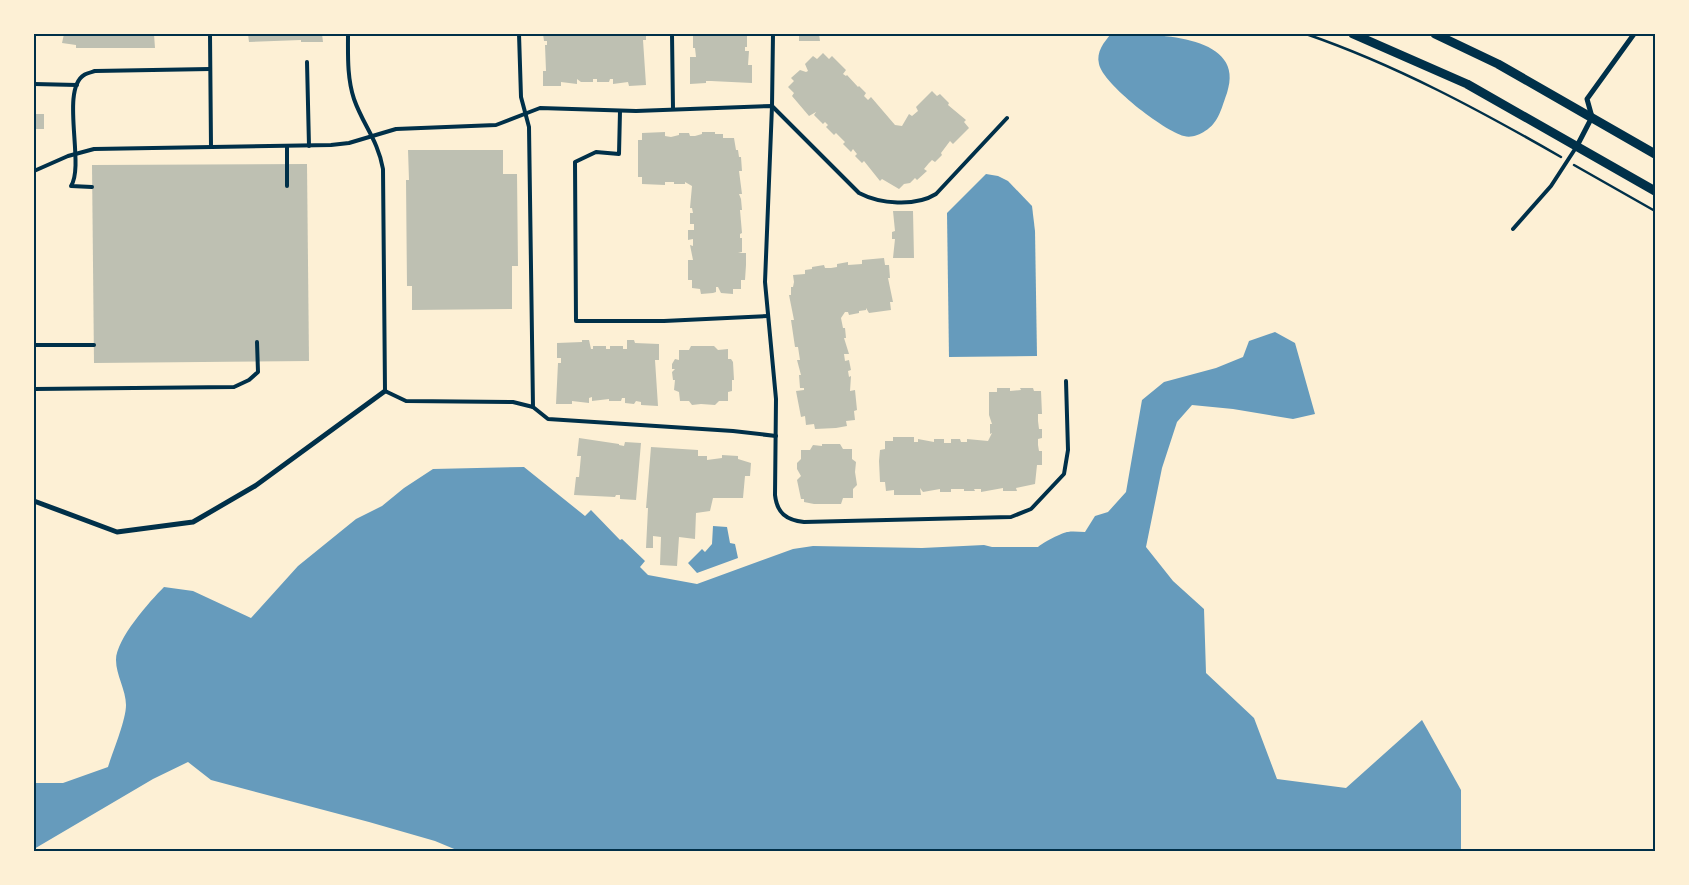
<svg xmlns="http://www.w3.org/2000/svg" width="1689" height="885" viewBox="0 0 1689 885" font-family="Literata,serif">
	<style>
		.water { fill: #669bbc }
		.building { fill: #bec0b2 }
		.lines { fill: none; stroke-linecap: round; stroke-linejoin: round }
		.path { stroke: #003049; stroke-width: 2.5 }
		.service { stroke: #003049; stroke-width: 4 }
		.minor { stroke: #003049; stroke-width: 5 }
		.tertiary { stroke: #003049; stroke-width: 9 }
		.neatline { fill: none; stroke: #003049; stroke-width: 2 }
	</style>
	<rect width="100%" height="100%" fill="#fdf0d5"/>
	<g class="water">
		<path d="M 1111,34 C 1148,34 1248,32 1227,93 C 1222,106 1219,123 1205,131 C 1199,135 1191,138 1184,136 C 1164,131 1103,84 1099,64 C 1096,52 1104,42 1111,34 Z"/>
		<polygon points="986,174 998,176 1008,181 1032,206 1035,231 1037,356 949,357 947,213"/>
		<path d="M 1275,332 L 1295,343 L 1315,414 L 1293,419 L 1233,409 L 1192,405 L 1177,422 L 1162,468 L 1146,547 L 1173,581 L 1204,609 L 1206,673 L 1254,718 L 1277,779 L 1346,788 L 1422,720 L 1461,790 L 1461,851 L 459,851 L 435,841 L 369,822 L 211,780 L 188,762 L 153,779 L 34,849 L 34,783 L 63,783 L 108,767 C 113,751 126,720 126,705 C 126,690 116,675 116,660 C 116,639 150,601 164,587 L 193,591 L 251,618 L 298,566 L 356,519 L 382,506 L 404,488 L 433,469 L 524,467 L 585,516 L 591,510 L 620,540 L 622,539 L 645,561 L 640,567 L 648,575 L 697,584 L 793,549 L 813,546 L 922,548 L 984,545 L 992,547 L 1038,547 C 1042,543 1063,532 1068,532 C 1073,531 1079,532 1085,532 L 1095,516 L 1108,512 L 1126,492 L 1142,400 L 1164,382 L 1216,368 L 1243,357 L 1249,341 Z"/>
		<polygon points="713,526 727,527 730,543 735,544 738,558 697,573 688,563 702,549 705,552 712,544"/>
	</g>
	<g class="building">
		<polygon points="64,34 154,34 155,48 76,48 76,45 62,43"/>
		<polygon points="248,34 322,34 323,42 301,42 301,40 249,42"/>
		<polygon points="543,34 646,34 646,40 643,40 646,85 629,86 628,82 613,84 613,79 610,79 609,82 597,82 597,79 593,79 593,82 581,82 577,79 577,84 561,82 561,86 543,86 543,71 546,71 545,45 547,45 547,41 544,41"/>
		<polygon points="695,34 747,34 747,47 745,47 745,51 749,51 748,65 752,65 752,83 711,81 706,81 706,83 690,84 690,57 696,57 695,48 693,48 693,35"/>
		<polygon points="799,34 819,34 820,41 799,41"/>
		<polygon points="823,53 829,59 832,56 846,70 843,74 846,76 847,75 858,87 859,86 866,93 864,96 868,100 871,97 895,125 902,126 909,114 912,116 918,111 916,107 932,91 937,96 940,94 949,103 948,105 966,120 964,122 969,128 953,144 950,141 941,153 942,155 935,162 932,160 929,163 924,169 927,171 917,180 915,178 910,183 904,184 899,189 882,179 880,181 864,161 862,163 855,156 857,154 853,149 851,152 843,144 845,142 836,133 834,135 826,127 828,125 825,122 823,124 814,115 816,112 809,116 792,96 794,93 788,87 794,81 791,78 800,70 806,72 808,71 805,64 813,56 817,59"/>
		<rect x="34" y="114" width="10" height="15"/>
		<polygon points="665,132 665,136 671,137 679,135 679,133 689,133 690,136 695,136 702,134 702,132 715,132 715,134 723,134 723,138 734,138 736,150 738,150 739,157 741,157 742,171 739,171 742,194 739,194 741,199 742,210 740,210 742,233 740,234 740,238 742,238 742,252 738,253 746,253 746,265 745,280 741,280 741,289 733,289 733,294 721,293 718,287 716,287 716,292 713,293 701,294 700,289 692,288 692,280 688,280 688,260 693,260 690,245 693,246 693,239 688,240 688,230 694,230 694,224 690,224 690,213 693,213 692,208 690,208 692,186 685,182 685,184 674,184 674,182 665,182 665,185 642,184 642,177 638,177 638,140 642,140 642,133"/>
		<polygon points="408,150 503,150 503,174 517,174 518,266 512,266 512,309 412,310 412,286 407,286 406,180 409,180"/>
		<polygon points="307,164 309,361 94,363 92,165"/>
		<polygon points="893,211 913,211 914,258 893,258 895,239 892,239 892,232 895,231"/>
		<polygon points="884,258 885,265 889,265 890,278 888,278 893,302 890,302 891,310 869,313 866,308 866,310 859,311 859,313 849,315 848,312 845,312 841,318 843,328 845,328 846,338 844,338 849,354 844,354 845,361 849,360 851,370 848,371 849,377 851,376 850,391 855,390 857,410 854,411 855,420 846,421 847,426 836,428 815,429 814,424 806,425 805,416 801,417 796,391 804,390 804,388 800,388 799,375 801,375 797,360 800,360 798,347 795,347 791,320 794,320 789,295 791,295 791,287 793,287 794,282 793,275 805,274 805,270 812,269 812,267 824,265 825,268 831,268 837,267 837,264 848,262 848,265 862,264 862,260"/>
		<polygon points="582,340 589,340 591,349 593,349 593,346 606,346 606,349 610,349 610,346 623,346 623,349 627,349 627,340 634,340 635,343 659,344 659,360 655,360 658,406 641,405 641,402 636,401 634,404 625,403 625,398 622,398 621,401 609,401 609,399 592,401 592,397 589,398 589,403 572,401 572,404 556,404 558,363 561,363 561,358 557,358 557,343 582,342"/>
		<polygon points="691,346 714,346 718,350 728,349 728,359 731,359 733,362 734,380 732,380 732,391 728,392 728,401 719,401 715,405 701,404 692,405 689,401 680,401 679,392 674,390 675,380 673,380 672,372 675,369 672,369 672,364 675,359 679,360 679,350 689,350"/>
		<polygon points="997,388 1010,388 1010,391 1021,390 1020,388 1033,388 1034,391 1041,391 1042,414 1038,414 1038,421 1039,429 1042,429 1042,438 1038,439 1038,445 1039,451 1042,451 1042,465 1037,465 1035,484 1016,488 1017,491 1003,491 1003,488 981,492 981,489 974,489 975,491 964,491 964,489 951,489 951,492 940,492 940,489 923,492 920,488 921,495 894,495 894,490 886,491 885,482 880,482 879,461 880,450 885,449 885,441 893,441 893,437 914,437 914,442 918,442 918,439 934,442 934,439 944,439 944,443 951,443 951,439 960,439 961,442 967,442 967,439 988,441 992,433 990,434 990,424 992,424 989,415 989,392 997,392"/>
		<polygon points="579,438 619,444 619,445 624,446 625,442 641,443 636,500 620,499 620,495 616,495 615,497 574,495 576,477 579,477 581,456 577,456"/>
		<polygon points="822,444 840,444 843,449 852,449 852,459 856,462 855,472 857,485 853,489 853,498 843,498 841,504 814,504 804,502 804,499 801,499 797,480 801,476 797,469 797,463 801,459 801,450 810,450 813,445 822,446"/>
		<polygon points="651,447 698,450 698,456 707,456 707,460 722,458 722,455 738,456 738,459 751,463 750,476 745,476 743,498 713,498 710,511 696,513 695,539 679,537 677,566 660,565 661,537 653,536 653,548 646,548 648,508 646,508"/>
	</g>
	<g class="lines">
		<g class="path">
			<path d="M 1306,34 C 1396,65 1479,110 1561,157"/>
			<polyline points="1574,165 1655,211"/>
		</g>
		<g class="service">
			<polyline points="210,34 211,147"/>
			<path d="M 348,34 C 348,55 347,78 354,99 C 363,125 378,140 383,169 L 385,391 L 406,401 L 513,402 L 533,407 L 548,419 L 733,431 L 776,436"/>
			<polyline points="519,34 521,97 529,127 533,407"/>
			<polyline points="672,34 673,109"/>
			<path d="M 773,34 L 772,106 L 765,282 L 776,399 L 775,495 C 777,513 786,520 804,522 L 1011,517 L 1031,509 L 1064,474 L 1068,450 L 1066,381"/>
			<polyline points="307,62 309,146"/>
			<polyline points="34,84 77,85"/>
			<polyline points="620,111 619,154 596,152 575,162 576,321 664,321 768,316"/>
			<polyline points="287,146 287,186"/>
			<path d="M 34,171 L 68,156 L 94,149 L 331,145 L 349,143 L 396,129 L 496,125 L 540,108 L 636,111 L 772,106 L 859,193 C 880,204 915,207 936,194 L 1007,118"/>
			<path d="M 92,187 L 71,186 C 85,165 60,90 84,75 C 87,73 92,72 95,71 L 210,69"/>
			<polyline points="1513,229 1551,186 1577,146"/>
			<polyline points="34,345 94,345"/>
			<polyline points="34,389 234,387 249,380 258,372 257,342"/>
		</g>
		<g class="minor">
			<polyline points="1577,146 1592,117 1587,99 1634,34"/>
			<polyline points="34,501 117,532 193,522 255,486 385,391"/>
		</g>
		<g class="tertiary">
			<polyline points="1353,34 1467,84 1655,191"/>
			<polyline points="1435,34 1498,64 1655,154"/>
		</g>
	</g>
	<rect width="1689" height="885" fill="none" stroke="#fdf0d5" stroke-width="70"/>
	<rect x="35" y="35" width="1619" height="815" class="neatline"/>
</svg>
